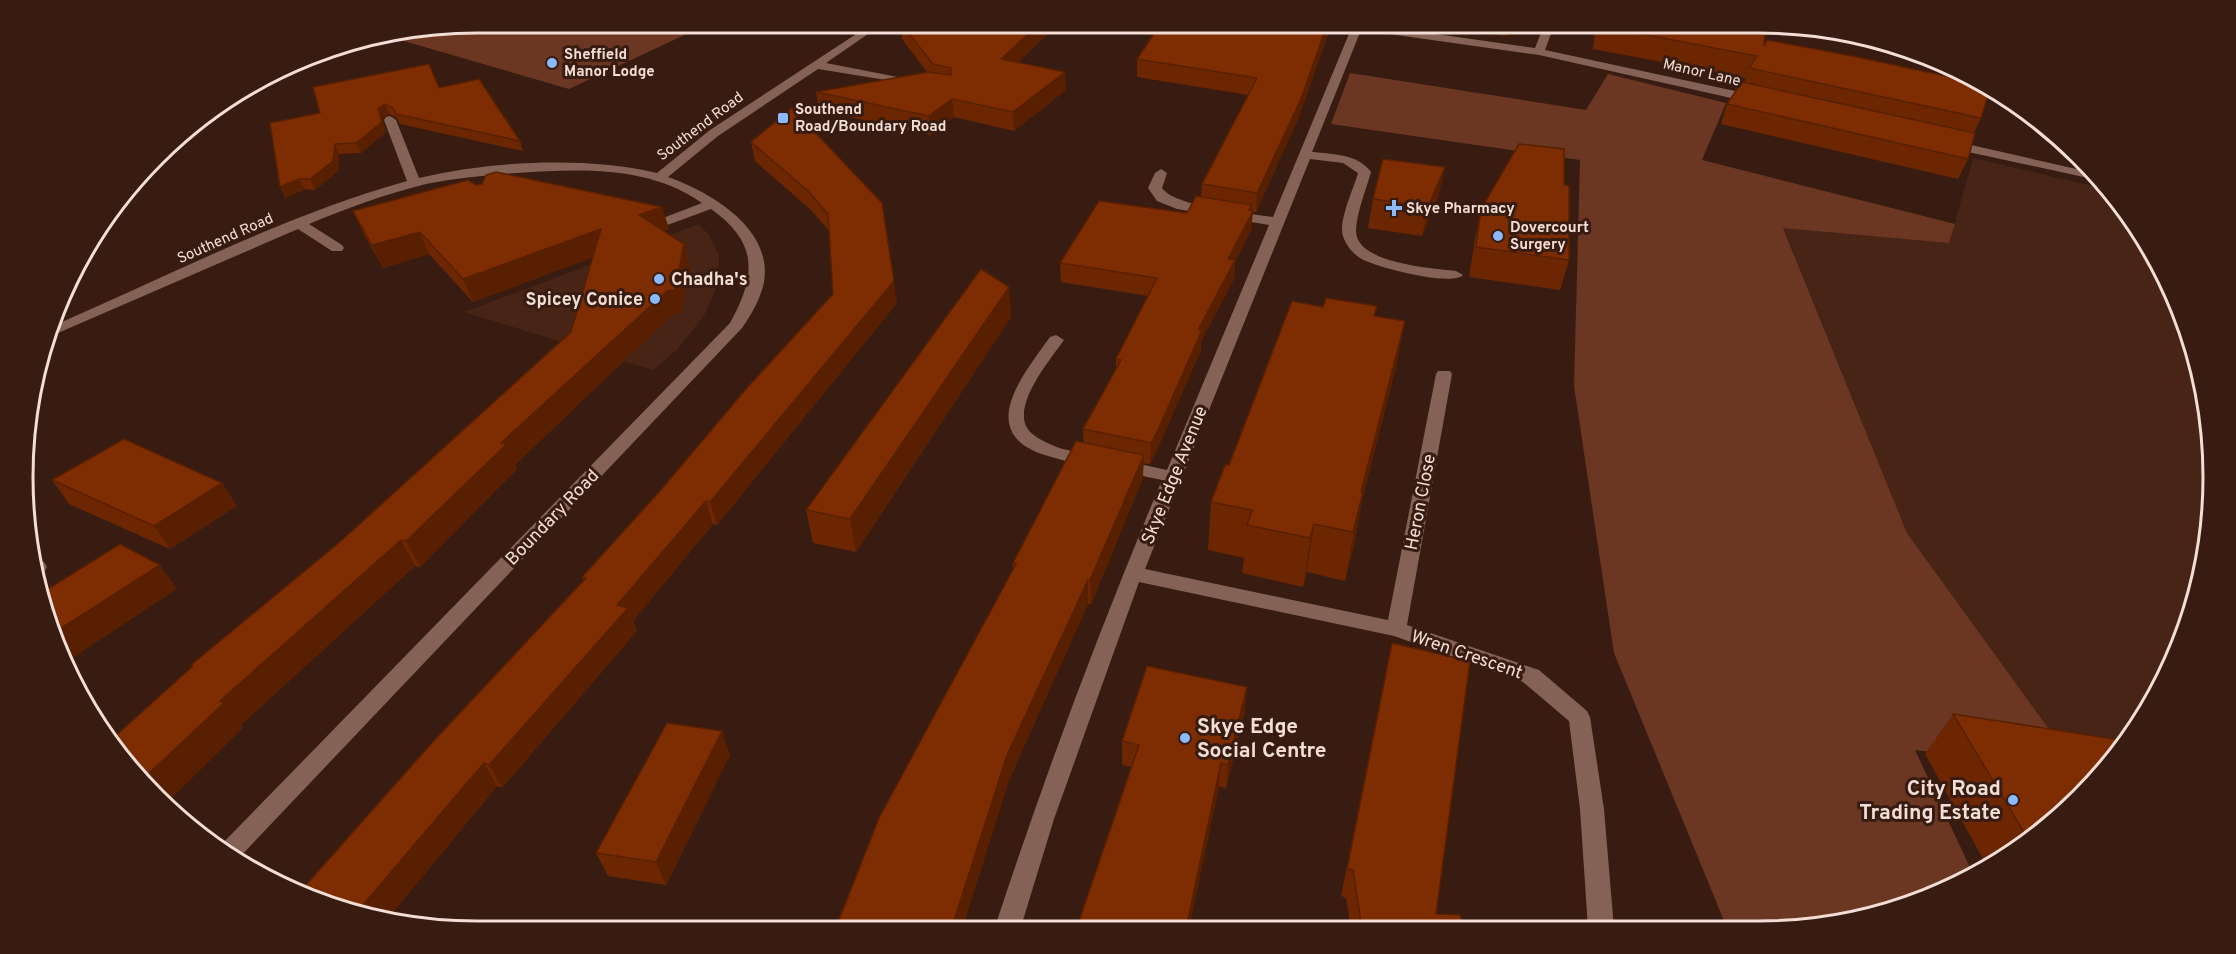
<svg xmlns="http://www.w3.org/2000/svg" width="2236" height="954" viewBox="0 0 2236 954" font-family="Overpass,sans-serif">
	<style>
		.built { fill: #472415 }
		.green { fill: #6b3722 }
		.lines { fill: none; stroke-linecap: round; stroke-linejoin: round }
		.minor { fill: #846255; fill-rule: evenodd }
		.wall { fill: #6c2702 }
		.shaded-wall { fill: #582001 }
		.building { fill: #7e2d02; stroke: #582001; stroke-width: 1.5 }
		.poi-dot { fill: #8bbafc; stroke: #381c11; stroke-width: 2 }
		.labels { text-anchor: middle; stroke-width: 6; stroke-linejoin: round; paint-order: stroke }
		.far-poi-label { font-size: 15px; font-weight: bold; fill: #f2ded6; stroke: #381c11; text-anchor: start }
		.far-street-label { font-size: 15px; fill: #f2ded6; stroke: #381c11 }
		.poi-label { font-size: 18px; font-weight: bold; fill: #f2ded6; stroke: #381c11; text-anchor: start }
		.street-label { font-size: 18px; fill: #f2ded6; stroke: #381c11 }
		.near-poi-label { font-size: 21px; font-weight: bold; fill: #f2ded6; stroke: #381c11; text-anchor: start }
		.rim { fill: none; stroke: #f2ded6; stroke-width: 3 }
	</style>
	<rect width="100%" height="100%" fill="#381c11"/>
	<g class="built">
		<polygon points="1973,158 2110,190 2120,201 2167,276 2198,360 2213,448 2210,537 2189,623 2137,730 2097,775 2080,772 1907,533 1783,227 1949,243"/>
		<polygon points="699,224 709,235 719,255 719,281 705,314 678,349 653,370 464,312"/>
	</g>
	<g class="green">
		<polygon points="477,23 710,23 569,89 390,37"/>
		<polygon points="1350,73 1586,110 1608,74 1726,103 1702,160 1955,224 1949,243 1783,228 1907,533 2080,772 1915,750 1974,876 1960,885 1819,928 1727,928 1614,653 1574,386 1580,160 1331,124"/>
	</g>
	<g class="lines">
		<g class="minor">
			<path d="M 873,23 L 884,23 L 826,63 L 913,80 L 917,81 L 917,85 L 818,69 L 718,136 L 668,177 C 710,192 773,228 764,282 C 761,298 751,315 742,328 L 236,861 L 218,848 L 730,323 C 756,276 759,243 711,209 L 662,227 L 641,216 L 639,213 L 641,210 L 646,209 L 663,218 L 702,203 C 648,165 579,169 517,173 C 486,175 456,178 426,184 C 386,194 347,208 309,224 L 342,245 L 344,248 L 342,251 L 332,251 L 298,229 L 51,336 L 55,325 C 171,275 285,215 407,181 L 384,120 L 386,117 L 390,116 L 396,120 L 419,178 C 489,161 587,156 657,173 L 710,130 Z"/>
			<path d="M 1325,23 L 1358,23 L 1535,48 L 1545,23 L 1555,23 L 1545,50 L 1758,96 L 1764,100 L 1758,104 L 1539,55 L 1361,30 L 1312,152 C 1333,154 1358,154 1371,172 C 1366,190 1357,211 1356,230 C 1355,264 1433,268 1456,271 L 1463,275 C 1452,287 1374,267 1360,258 C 1352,253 1346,245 1343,236 C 1338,221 1354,188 1358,173 L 1343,163 L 1310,159 L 1145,569 L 1388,620 L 1436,374 L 1438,371 L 1450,371 L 1452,374 L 1407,625 L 1539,670 L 1587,711 L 1590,717 L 1604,809 L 1614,928 L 1588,928 L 1580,809 L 1569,721 L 1523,682 L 1394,636 L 1139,582 L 1054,819 L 1020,930 L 994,930 C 1044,777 1100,628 1162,480 L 1115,470 L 1112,466 L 1115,462 L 1121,460 L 1167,470 L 1269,225 L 1177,209 L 1157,201 L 1148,188 L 1155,173 L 1161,169 L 1167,173 L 1162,188 C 1175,207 1247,213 1273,217 L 1351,29 L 1330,26 Z"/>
			<polygon points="1949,140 2094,173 2102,181 1945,147 1943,144 1945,141"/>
			<path d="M 1056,335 L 1064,340 C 1050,360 1015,401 1026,426 C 1031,436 1043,441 1052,445 C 1066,452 1083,451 1097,455 L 1100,459 L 1097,463 C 1083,467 1062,460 1048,456 C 973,434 1023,375 1050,337 Z"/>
			<polygon points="37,560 44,562 47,567 44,572 36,576 32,561"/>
		</g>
	</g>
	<g class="wall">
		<polygon points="900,22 1061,22 1018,62 1065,72 1066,90 1014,131 954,117 931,135 819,110 816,92 927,72 902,39"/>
		<polygon points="1117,22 1151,22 1146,27"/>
		<polygon points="1162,22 1330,22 1330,28 1299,117 1256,212 1253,212 1251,230 1235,262 1234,279 1201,341 1201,350 1157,450 1150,464 1143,463 1143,478 1091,604 1088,604 1010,778 1013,563 1084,443 1083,429 1116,370 1116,359 1148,296 1061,282 1060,263 1187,213 1201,197 1202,184 1248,95 1137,77 1137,59"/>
		<polygon points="1410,22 1511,22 1507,36"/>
		<polygon points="1596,22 1759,22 1764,46 1981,118 1974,133 1968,159 1958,179 1721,124 1727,104 1744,83 1746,78 1593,49"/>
		<polygon points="439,88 520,141 523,151 400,124 397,118 389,114 382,119 386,132 361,153 339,154 338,171 315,190 305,189 285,198 270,123"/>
		<polygon points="792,108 897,303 717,525 713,524 633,621 637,631 502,788 497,786 389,917 584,581 582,577 660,491 833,294 829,231 811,210 755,161 751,142"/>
		<polygon points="476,185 662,207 669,229 663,231 684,244 690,267 681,313 673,314 515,465 517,469 420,567 415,566 241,725 243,728 191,665 341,541 571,332 593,257 473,302 429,254 383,268 364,234 353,211"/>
		<polygon points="1564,185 1569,260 1560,290 1469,277 1475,239 1481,209"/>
		<polygon points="1439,195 1422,236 1368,228 1373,199"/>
		<polygon points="1009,287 1011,317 856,552 813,543 806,510"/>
		<polygon points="1375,316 1396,367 1361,504 1355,541 1345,581 1307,572 1303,587 1242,573 1244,558 1208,550 1211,502 1229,465"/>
		<polygon points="52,480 237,506 170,549 69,504"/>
		<polygon points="1392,643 1436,914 1464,929 1351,929 1346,898 1341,896"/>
		<polygon points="1245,711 1226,788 1122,765 1122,741"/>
		<polygon points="1953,714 2058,819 1987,866 1925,754"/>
		<polygon points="730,755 666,885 608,876 596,853"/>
	</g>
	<g class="shaded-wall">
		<polygon points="1041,22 1061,22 1002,76 1001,59"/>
		<polygon points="1328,22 1330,22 1330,28 1299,117 1256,212 1257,193"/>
		<polygon points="1510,22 1511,22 1507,36"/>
		<polygon points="1065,72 1066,90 1014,131 1013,112"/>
		<polygon points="952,99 954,117 931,135 929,116"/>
		<polygon points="385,104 389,114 382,119 386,132 361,153 356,143 378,109"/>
		<polygon points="335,144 339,154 338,171 315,190 310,179"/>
		<polygon points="1445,167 1439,195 1422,236 1428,207"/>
		<polygon points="299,179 305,189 285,198 280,187"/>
		<polygon points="1252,205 1251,214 1253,211 1251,230 1235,262 1234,279 1201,341 1201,350 1157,450 1150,464 1151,443 1198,330"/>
		<polygon points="662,207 669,229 645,238 639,215"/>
		<polygon points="601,229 608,252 473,302 463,279"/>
		<polygon points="420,232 429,254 383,268 372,245"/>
		<polygon points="684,244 690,267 681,313 673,314 515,465 517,469 420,567 406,541 501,443"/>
		<polygon points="894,281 897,303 717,525 710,502"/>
		<polygon points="1009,287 1011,317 856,552 850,519"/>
		<polygon points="1405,321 1396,367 1361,504 1355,541 1345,581 1361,492"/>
		<polygon points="1144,455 1143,478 1091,604 1090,580"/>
		<polygon points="222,483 237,506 170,549 154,526"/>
		<polygon points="706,501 713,524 633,621 637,631 502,788 489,765 617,605"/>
		<polygon points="1314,524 1307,572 1303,587 1310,538"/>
		<polygon points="401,540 415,566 241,725 243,728 166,804 144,778 220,701"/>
		<polygon points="160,565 177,589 65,663 52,634"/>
		<polygon points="1088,580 1088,604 1010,778 962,930 951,930 1007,755"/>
		<polygon points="1247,687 1245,711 1226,788 1228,765"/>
		<polygon points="722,731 730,755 666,885 656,862"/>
		<polygon points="484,763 497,786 389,917 357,912"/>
		<polygon points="1221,763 1219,787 1189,929 1186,929"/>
	</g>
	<g class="building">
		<polygon points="900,22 1041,22 1001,59 1065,72 1013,112 952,99 929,116 816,92 928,72 951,75 951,68 933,64"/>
		<polygon points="1162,22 1328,22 1301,99 1257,193 1202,184 1257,78 1137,59"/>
		<polygon points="1599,22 1759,22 1766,24 1764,46 1767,40 1857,57 1988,85 1991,86 1981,118 1749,68 1757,56 1599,26"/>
		<polygon points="429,64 439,88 479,79 520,141 396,114 393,108 385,104 378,109 382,122 356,143 335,144 333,161 310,179 299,179 280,187 270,123 320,113 313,87"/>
		<polygon points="1742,82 1975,133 1968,159 1727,104"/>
		<polygon points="792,108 882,203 894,281 710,502 706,501 617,605 628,608 489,765 484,763 357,912 331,907 299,893 430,745 586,578 582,577 660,491 746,389 833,294 828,214 807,190 751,142"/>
		<polygon points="1519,144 1564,149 1564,185 1569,186 1569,260 1476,247 1481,209"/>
		<polygon points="1383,159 1445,167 1428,207 1373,199"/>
		<polygon points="496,172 662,207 639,215 684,244 675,290 667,291 501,443 507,444 406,541 401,540 220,701 224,703 144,778 112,739 193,666 191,665 341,541 571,332 601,229 463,279 420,232 372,245 353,211 468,180 476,185 482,184 486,175"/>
		<polygon points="1196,196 1252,205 1249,210 1253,211 1228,259 1235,260 1198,330 1202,330 1158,430 1151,443 1083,429 1121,360 1116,359 1157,278 1060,263 1099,201 1187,213"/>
		<polygon points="981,269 1009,287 850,519 806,510"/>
		<polygon points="1326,298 1377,306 1374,316 1405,321 1361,492 1363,492 1353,532 1314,524 1310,538 1247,525 1252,510 1211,502 1225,465 1229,465 1292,301 1323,307"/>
		<polygon points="124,439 222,483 154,526 52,480"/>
		<polygon points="1076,441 1144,455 1090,580 1088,580 1007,755 951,930 835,930 879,818 1016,564 1013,563"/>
		<polygon points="120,544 160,565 52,634 47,623 40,594"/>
		<polygon points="1392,643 1470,661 1436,914 1460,915 1464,929 1362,929 1353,870 1347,869"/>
		<polygon points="1147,666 1247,687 1228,765 1221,763 1186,929 1076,930 1139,745 1122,741"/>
		<polygon points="1953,714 2127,741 2058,819 2028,839"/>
		<polygon points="667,723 722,731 656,862 596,853"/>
	</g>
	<g class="poi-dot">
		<circle cx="552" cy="63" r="6"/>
		<rect x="777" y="112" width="12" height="12" rx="3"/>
		<path d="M1391 199h6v6h6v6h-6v6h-6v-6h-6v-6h6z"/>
		<circle cx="1498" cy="236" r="6"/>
		<circle cx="659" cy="279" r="6"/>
		<circle cx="655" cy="299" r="6"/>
		<circle cx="1185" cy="738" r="6"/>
		<circle cx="2013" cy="800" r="6"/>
	</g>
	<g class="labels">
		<g class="far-poi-label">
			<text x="564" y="59">Sheffield<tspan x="564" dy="17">Manor Lodge</tspan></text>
			<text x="795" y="114">Southend<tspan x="795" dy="17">Road/Boundary Road</tspan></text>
			<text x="1406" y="213">Skye Pharmacy</text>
			<text x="1510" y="232">Dovercourt<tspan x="1510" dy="17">Surgery</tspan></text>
		</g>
		<g class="far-street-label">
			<text transform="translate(1702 72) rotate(13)" y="5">Manor Lane</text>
			<text transform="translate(700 126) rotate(-37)" y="5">Southend Road</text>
			<text transform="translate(225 238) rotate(-24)" y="5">Southend Road</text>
		</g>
		<g class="poi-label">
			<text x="671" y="285">Chadha's</text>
			<text x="643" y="305" text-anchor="end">Spicey Conice</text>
		</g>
		<g class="street-label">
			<text transform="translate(1174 475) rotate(-68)" y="6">Skye Edge Avenue</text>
			<text transform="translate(1420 502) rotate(-79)" y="6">Heron Close</text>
			<text transform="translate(552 517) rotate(-46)" y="6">Boundary Road</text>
			<text transform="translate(1467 654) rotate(19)" y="6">Wren Crescent</text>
		</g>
		<g class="near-poi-label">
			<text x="1197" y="733">Skye Edge<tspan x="1197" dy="24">Social Centre</tspan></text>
			<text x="2001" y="795" text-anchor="end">City Road<tspan x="2001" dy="24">Trading Estate</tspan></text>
		</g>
	</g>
	<path d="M0 0H2236V954H0ZM477 33H1759A444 444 0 0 1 2203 477V477A444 444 0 0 1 1759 921H477A444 444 0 0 1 33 477V477A444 444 0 0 1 477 33Z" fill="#381c11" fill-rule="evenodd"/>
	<path class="rim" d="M477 33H1759A444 444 0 0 1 2203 477V477A444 444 0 0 1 1759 921H477A444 444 0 0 1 33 477V477A444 444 0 0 1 477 33Z"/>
</svg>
